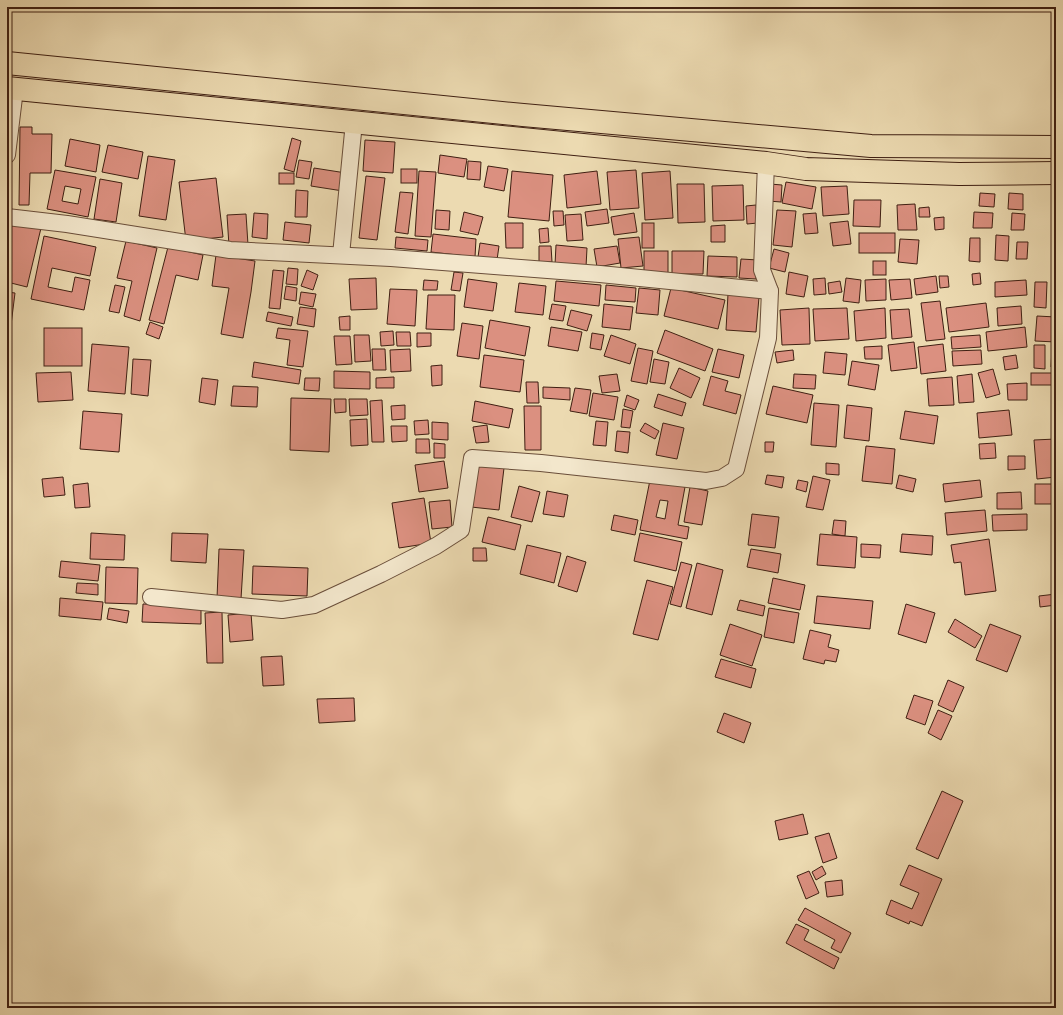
<svg xmlns="http://www.w3.org/2000/svg" width="1063" height="1015" viewBox="0 0 1063 1015" font-family="'IM FELL DW Pica',serif">
	<style>
		.building { fill: #db9080; stroke: #3f1f12; fill-rule: evenodd }
		.lines { fill: none; stroke-linecap: round; stroke-linejoin: round }
		.street-casing { stroke: #6a4e3a; stroke-width: 18 }
		.highway-casing { stroke: #3f1f12; stroke-width: 24 }
		.street { stroke: #f3e7cc; stroke-width: 16 }
		.highway { stroke: #ecdab1; stroke-width: 22 }
	</style>
	<rect width="100%" height="100%" fill="#ecdab1"/>
	<filter id="stains"><feTurbulence type="fractalNoise" baseFrequency=".005" numOctaves="4"/><feColorMatrix values="0 0 0 0 .2 0 0 0 0 .09 0 0 0 0 .02 0 0 0 .5 -.17"/></filter>
	<radialGradient id="worn" r=".72"><stop offset=".6" stop-color="#630" stop-opacity="0"/><stop offset="1" stop-color="#630" stop-opacity=".3"/></radialGradient>
	<g class="building">
		<polygon points="20,127 32,127 32,134 52,134 51,173 30,173 29,205 19,205"/>
		<polygon points="292,138 301,141 294,172 284,169"/>
		<polygon points="70,139 100,145 96,172 65,166"/>
		<polygon points="365,140 395,142 393,173 363,171"/>
		<polygon points="108,145 143,152 138,179 102,172"/>
		<polygon points="440,155 467,159 464,177 438,173"/>
		<polygon points="148,156 175,160 166,220 139,216"/>
		<polygon points="299,160 312,162 309,179 296,177"/>
		<polygon points="468,161 481,162 480,180 467,179"/>
		<polygon points="488,166 508,169 504,191 484,187"/>
		<polygon points="314,168 346,173 343,191 311,186"/>
		<rect x="401" y="169" width="16" height="14"/>
		<path d="M 55,170 L 96,177 L 88,217 L 47,209 ZM 65,186 L 81,189 L 78,204 L 62,201 Z"/>
		<polygon points="636,170 639,208 610,210 607,172"/>
		<polygon points="419,171 436,172 431,237 415,236"/>
		<polygon points="512,171 553,175 549,221 508,217"/>
		<polygon points="597,171 601,204 567,208 564,175"/>
		<polygon points="670,171 673,218 645,220 642,173"/>
		<rect x="279" y="173" width="15" height="11"/>
		<polygon points="366,176 385,178 377,240 359,238"/>
		<polygon points="216,178 223,237 186,241 179,182"/>
		<polygon points="100,179 122,183 116,222 94,219"/>
		<polygon points="786,182 816,187 812,209 782,203"/>
		<polygon points="677,184 704,184 705,222 678,223"/>
		<polygon points="770,184 782,185 781,202 768,201"/>
		<polygon points="743,185 744,220 713,221 712,186"/>
		<polygon points="847,186 849,214 823,216 821,187"/>
		<polygon points="296,190 308,191 307,217 295,217"/>
		<polygon points="400,192 413,193 408,234 395,232"/>
		<polygon points="980,193 995,194 994,207 979,206"/>
		<polygon points="1009,193 1023,194 1023,210 1008,209"/>
		<polygon points="854,200 881,200 880,227 853,226"/>
		<polygon points="915,204 917,230 898,230 897,205"/>
		<polygon points="756,205 758,223 747,224 746,206"/>
		<polygon points="929,207 930,217 919,217 919,208"/>
		<polygon points="607,209 609,223 587,226 585,212"/>
		<polygon points="436,210 450,211 449,230 435,229"/>
		<polygon points="777,210 796,211 792,247 773,245"/>
		<polygon points="553,211 563,211 564,225 554,226"/>
		<polygon points="464,212 483,217 478,235 460,231"/>
		<polygon points="974,212 993,213 992,228 973,228"/>
		<polygon points="254,213 268,214 267,239 252,237"/>
		<polygon points="634,213 637,232 614,235 611,217"/>
		<polygon points="816,213 818,233 805,234 803,214"/>
		<polygon points="1012,213 1025,214 1024,230 1011,230"/>
		<polygon points="246,214 248,245 229,246 227,215"/>
		<polygon points="581,214 583,240 567,241 565,215"/>
		<polygon points="944,217 944,229 935,230 934,218"/>
		<polygon points="848,221 851,244 833,246 830,223"/>
		<polygon points="285,222 311,225 309,243 283,240"/>
		<polygon points="7,223 41,228 27,287 7,282"/>
		<polygon points="505,223 523,223 523,248 506,248"/>
		<rect x="642" y="223" width="12" height="25"/>
		<polygon points="725,225 725,242 711,242 711,226"/>
		<polygon points="548,228 549,242 540,243 539,229"/>
		<rect x="859" y="233" width="36" height="20"/>
		<polygon points="433,234 476,239 475,257 431,252"/>
		<polygon points="996,235 1009,236 1008,261 995,260"/>
		<polygon points="44,236 96,247 90,276 52,268 48,287 72,292 75,277 90,280 84,310 31,299"/>
		<polygon points="396,237 428,240 427,251 395,248"/>
		<polygon points="639,237 643,266 621,268 618,239"/>
		<polygon points="970,238 980,238 980,262 969,261"/>
		<polygon points="900,239 919,240 917,264 898,262"/>
		<polygon points="126,241 157,248 140,321 124,316 132,281 117,278"/>
		<polygon points="1017,242 1028,242 1027,259 1016,259"/>
		<polygon points="480,243 499,246 497,260 478,257"/>
		<polygon points="556,245 587,248 586,267 555,265"/>
		<polygon points="539,246 551,246 552,262 539,262"/>
		<polygon points="617,246 620,263 597,267 594,249"/>
		<polygon points="168,247 203,255 198,280 176,275 164,324 149,320"/>
		<polygon points="774,249 789,253 785,272 769,268"/>
		<rect x="644" y="251" width="24" height="22"/>
		<polygon points="672,251 704,251 703,274 672,274"/>
		<polygon points="216,255 255,261 251,292 243,338 221,334 229,288 212,286"/>
		<polygon points="708,256 737,257 737,277 707,276"/>
		<polygon points="741,259 758,260 756,279 739,278"/>
		<rect x="873" y="261" width="13" height="14"/>
		<polygon points="288,268 298,269 297,285 286,284"/>
		<polygon points="273,270 284,271 280,309 269,308"/>
		<polygon points="307,270 318,275 313,290 301,286"/>
		<polygon points="454,272 463,273 460,291 451,290"/>
		<polygon points="789,272 808,276 804,297 786,294"/>
		<polygon points="980,273 981,284 973,285 972,274"/>
		<polygon points="1055,273 1056,273 1056,297 1054,297"/>
		<polygon points="936,276 938,292 916,295 914,279"/>
		<polygon points="939,276 948,276 949,287 940,288"/>
		<polygon points="376,278 377,309 351,310 349,279"/>
		<polygon points="825,278 826,294 814,295 813,279"/>
		<polygon points="846,278 861,280 859,303 843,301"/>
		<polygon points="468,279 497,283 493,311 464,307"/>
		<polygon points="886,279 886,300 866,301 865,280"/>
		<polygon points="910,279 912,298 891,300 889,280"/>
		<polygon points="424,280 438,281 437,290 423,290"/>
		<polygon points="1026,280 1027,295 995,297 995,282"/>
		<polygon points="556,281 601,285 599,306 554,301"/>
		<polygon points="840,281 842,292 829,294 828,283"/>
		<polygon points="1035,282 1047,282 1046,308 1034,307"/>
		<polygon points="519,283 546,286 543,315 515,312"/>
		<polygon points="115,285 125,287 119,313 109,311"/>
		<polygon points="606,285 636,288 635,302 605,300"/>
		<polygon points="286,286 297,288 296,301 284,299"/>
		<polygon points="639,288 660,290 658,315 636,313"/>
		<polygon points="671,288 725,300 718,329 664,316"/>
		<polygon points="390,289 417,290 415,326 387,324"/>
		<polygon points="7,292 15,293 7,357"/>
		<polygon points="301,292 316,294 313,307 299,304"/>
		<polygon points="728,294 759,297 756,332 726,330"/>
		<polygon points="428,295 455,295 454,330 426,329"/>
		<polygon points="940,301 945,339 926,341 921,303"/>
		<polygon points="986,303 989,327 949,332 946,308"/>
		<polygon points="552,304 566,306 563,321 549,319"/>
		<polygon points="604,304 633,307 630,330 602,327"/>
		<polygon points="1021,306 1022,324 998,326 997,308"/>
		<polygon points="300,307 316,309 314,327 297,324"/>
		<polygon points="809,308 810,344 782,345 780,310"/>
		<polygon points="847,308 849,339 815,341 813,309"/>
		<polygon points="885,308 886,338 856,341 854,311"/>
		<polygon points="909,309 912,337 892,339 890,310"/>
		<polygon points="571,310 592,315 587,331 567,325"/>
		<polygon points="268,312 293,317 291,326 266,321"/>
		<polygon points="350,316 350,330 340,330 339,317"/>
		<polygon points="1037,316 1056,317 1056,342 1035,341"/>
		<polygon points="490,320 530,327 525,356 485,348"/>
		<polygon points="150,322 163,327 159,339 146,334"/>
		<polygon points="462,323 483,326 479,359 457,356"/>
		<polygon points="551,327 582,332 578,351 548,346"/>
		<polygon points="1025,327 1027,347 988,351 986,332"/>
		<rect x="44" y="328" width="38" height="38"/>
		<polygon points="278,328 308,331 303,367 287,365 290,340 276,338"/>
		<polygon points="665,330 713,349 705,371 657,353"/>
		<polygon points="393,331 394,345 381,346 380,332"/>
		<polygon points="396,332 410,332 411,346 397,346"/>
		<polygon points="417,333 431,333 431,346 417,347"/>
		<polygon points="592,333 604,335 601,350 590,348"/>
		<polygon points="354,335 369,335 371,361 355,362"/>
		<polygon points="611,335 636,344 630,364 604,356"/>
		<polygon points="980,335 981,347 952,349 951,337"/>
		<polygon points="334,336 350,336 352,364 336,365"/>
		<polygon points="914,342 917,368 891,371 888,345"/>
		<polygon points="92,344 129,347 125,394 88,391"/>
		<polygon points="943,344 946,371 921,374 918,347"/>
		<polygon points="1034,345 1045,345 1045,369 1034,368"/>
		<polygon points="882,346 882,359 865,359 864,347"/>
		<polygon points="638,348 653,351 647,384 631,381"/>
		<polygon points="1052,348 1056,348 1056,367 1051,367"/>
		<polygon points="372,349 385,349 386,370 373,370"/>
		<polygon points="410,349 411,371 391,372 390,350"/>
		<polygon points="718,349 744,355 739,378 712,372"/>
		<polygon points="793,350 794,360 777,363 775,352"/>
		<polygon points="981,350 982,364 953,366 952,351"/>
		<polygon points="825,352 847,354 845,375 823,373"/>
		<polygon points="484,355 524,360 520,392 480,387"/>
		<polygon points="1016,355 1018,368 1005,370 1003,357"/>
		<polygon points="133,359 151,360 148,396 131,394"/>
		<polygon points="654,359 669,362 665,384 650,382"/>
		<polygon points="852,361 879,365 875,390 848,385"/>
		<polygon points="254,362 301,370 299,384 252,377"/>
		<polygon points="442,365 442,385 432,386 431,366"/>
		<polygon points="679,368 700,378 691,398 670,388"/>
		<polygon points="993,369 1000,394 986,398 978,373"/>
		<polygon points="334,371 370,372 370,389 334,388"/>
		<polygon points="71,372 73,400 38,402 36,373"/>
		<rect x="1031" y="373" width="25" height="12"/>
		<polygon points="617,374 620,391 602,393 599,376"/>
		<polygon points="794,374 816,375 815,389 793,388"/>
		<polygon points="972,374 974,402 959,403 957,376"/>
		<polygon points="711,376 728,381 725,391 741,395 736,414 703,405"/>
		<polygon points="394,377 394,388 376,388 376,378"/>
		<polygon points="952,377 954,405 929,406 927,379"/>
		<polygon points="202,378 218,380 215,405 199,402"/>
		<polygon points="305,378 320,378 319,391 304,390"/>
		<polygon points="526,382 538,382 539,403 527,403"/>
		<polygon points="1027,383 1027,400 1008,400 1007,384"/>
		<polygon points="233,386 258,387 257,407 231,406"/>
		<polygon points="773,386 813,395 807,423 766,414"/>
		<polygon points="543,387 570,388 570,400 543,398"/>
		<polygon points="575,388 591,390 587,414 570,411"/>
		<polygon points="593,393 618,397 614,420 589,416"/>
		<polygon points="658,394 686,403 682,416 654,407"/>
		<polygon points="627,395 639,400 635,410 624,406"/>
		<polygon points="291,398 331,399 329,452 290,450"/>
		<polygon points="334,399 346,399 346,412 335,413"/>
		<polygon points="349,399 367,399 368,415 350,416"/>
		<polygon points="382,400 384,442 372,442 370,401"/>
		<polygon points="475,401 513,409 509,428 472,421"/>
		<polygon points="814,403 839,405 836,447 811,445"/>
		<polygon points="405,405 405,419 392,420 391,406"/>
		<polygon points="847,405 872,408 869,441 844,438"/>
		<polygon points="524,406 541,406 541,450 525,450"/>
		<polygon points="623,409 633,411 630,428 621,427"/>
		<polygon points="1009,410 1012,435 979,438 977,413"/>
		<polygon points="83,411 122,414 119,452 80,449"/>
		<polygon points="905,411 938,416 934,444 900,439"/>
		<polygon points="367,419 368,445 351,446 350,420"/>
		<polygon points="428,420 429,434 415,435 414,421"/>
		<polygon points="596,421 608,422 606,446 593,445"/>
		<polygon points="432,422 448,423 448,440 432,439"/>
		<polygon points="645,423 659,431 655,439 640,431"/>
		<polygon points="663,423 684,428 677,459 656,455"/>
		<polygon points="487,425 489,442 476,443 473,427"/>
		<polygon points="391,426 407,426 407,441 392,442"/>
		<polygon points="617,431 630,432 628,453 615,451"/>
		<polygon points="416,439 429,439 430,453 416,453"/>
		<polygon points="1056,439 1056,477 1037,479 1034,440"/>
		<polygon points="765,442 774,442 773,452 765,452"/>
		<polygon points="434,443 445,444 445,458 434,458"/>
		<polygon points="995,443 996,458 980,459 979,444"/>
		<polygon points="866,446 895,449 892,484 862,481"/>
		<polygon points="1008,456 1025,456 1025,469 1008,470"/>
		<polygon points="444,461 448,488 419,492 415,465"/>
		<polygon points="826,463 839,464 839,475 826,474"/>
		<polygon points="476,465 504,468 499,510 471,507"/>
		<polygon points="767,475 784,477 782,488 765,484"/>
		<polygon points="899,475 916,479 913,492 896,488"/>
		<polygon points="813,476 830,480 823,510 806,507"/>
		<polygon points="63,477 65,495 44,497 42,479"/>
		<path d="M 650,480 L 685,487 L 678,525 L 689,527 L 687,539 L 640,530 ZM 660,500 L 668,501 L 665,519 L 656,517 Z"/>
		<polygon points="798,480 808,482 806,492 796,489"/>
		<polygon points="980,480 982,497 945,502 943,484"/>
		<polygon points="88,483 90,507 75,508 73,485"/>
		<rect x="1035" y="484" width="21" height="20"/>
		<polygon points="519,486 540,492 532,522 511,517"/>
		<polygon points="690,487 708,491 702,525 684,522"/>
		<polygon points="547,491 568,495 564,517 543,514"/>
		<polygon points="1021,492 1022,509 997,509 997,493"/>
		<polygon points="424,498 431,543 399,548 392,503"/>
		<polygon points="450,500 452,527 432,529 429,502"/>
		<polygon points="985,510 987,531 947,535 945,513"/>
		<polygon points="752,514 779,517 775,548 748,545"/>
		<polygon points="1027,514 1027,530 993,531 992,515"/>
		<polygon points="614,515 638,520 635,535 611,530"/>
		<polygon points="488,517 521,525 515,550 482,542"/>
		<polygon points="834,520 846,521 845,536 832,534"/>
		<polygon points="91,533 125,535 124,560 90,559"/>
		<polygon points="172,533 208,534 206,563 171,561"/>
		<polygon points="640,533 682,542 676,571 634,561"/>
		<polygon points="820,534 857,537 855,568 817,565"/>
		<polygon points="902,534 933,536 932,555 900,552"/>
		<polygon points="989,539 996,591 965,595 961,562 954,563 951,545"/>
		<polygon points="861,544 881,545 880,558 861,557"/>
		<polygon points="527,545 561,553 554,583 520,574"/>
		<polygon points="473,548 486,548 487,561 473,561"/>
		<polygon points="219,549 244,550 241,599 217,598"/>
		<polygon points="751,549 781,554 778,573 747,567"/>
		<polygon points="567,556 586,562 577,592 558,586"/>
		<polygon points="61,561 100,565 98,581 59,577"/>
		<polygon points="681,562 692,565 681,607 670,604"/>
		<polygon points="697,563 723,570 712,615 686,608"/>
		<polygon points="253,566 308,568 307,596 252,594"/>
		<polygon points="106,567 138,568 137,604 105,603"/>
		<polygon points="773,578 805,585 800,610 768,603"/>
		<polygon points="647,580 673,587 658,640 633,634"/>
		<polygon points="77,583 98,584 98,595 76,593"/>
		<polygon points="1056,594 1056,605 1040,607 1039,596"/>
		<polygon points="817,596 873,601 870,629 814,623"/>
		<polygon points="60,598 103,602 101,620 59,616"/>
		<polygon points="740,600 765,606 763,616 737,610"/>
		<polygon points="143,604 201,606 201,624 142,622"/>
		<polygon points="906,604 935,613 926,643 898,634"/>
		<polygon points="109,608 129,611 127,623 107,619"/>
		<polygon points="769,608 799,613 794,643 764,637"/>
		<polygon points="222,612 223,663 207,663 205,613"/>
		<polygon points="251,613 253,640 230,642 228,615"/>
		<polygon points="955,619 982,636 975,648 948,632"/>
		<polygon points="730,624 762,635 752,666 720,655"/>
		<polygon points="990,624 1021,636 1007,672 976,660"/>
		<polygon points="810,630 831,635 828,647 839,650 836,662 825,660 824,664 803,659"/>
		<polygon points="282,656 284,685 263,686 261,657"/>
		<polygon points="721,659 756,669 751,688 715,677"/>
		<polygon points="948,680 964,687 953,712 938,705"/>
		<polygon points="914,695 933,701 925,725 906,718"/>
		<polygon points="354,698 355,721 319,723 317,699"/>
		<polygon points="938,710 952,716 941,740 928,733"/>
		<polygon points="724,713 751,723 744,743 717,732"/>
		<polygon points="942,791 963,801 938,859 916,849"/>
		<polygon points="803,814 808,834 779,840 775,821"/>
		<polygon points="829,833 837,858 823,863 815,837"/>
		<polygon points="909,865 942,879 922,926 910,921 909,924 886,914 891,900 912,909 919,893 900,885"/>
		<polygon points="822,866 826,874 816,880 812,872"/>
		<polygon points="809,871 819,893 806,899 797,876"/>
		<polygon points="842,880 843,895 827,897 825,882"/>
		<polygon points="805,908 851,933 841,953 831,948 835,940 798,920"/>
		<polygon points="796,924 809,930 804,940 839,958 834,969 786,943"/>
	</g>
	<g class="lines">
		<defs>
			<g id="street">
				<polyline points="7,155 15,89"/>
				<polyline points="7,217 67,224 230,250 391,258 600,274 770,291"/>
				<polyline points="341,255 354,122"/>
				<polyline points="151,597 282,610 314,605 381,574 436,546 461,530 472,458 541,463 706,481 722,478 736,469 768,338 770,291 762,270 766,163"/>
			</g>
			<g id="highway">
				<polyline points="7,63 523,115 871,146 1056,147"/>
				<polyline points="7,88 766,163 806,169 959,174 1056,173"/>
			</g>
		</defs>
		<use href="#street" class="street-casing"/>
		<use href="#highway" class="highway-casing"/>
		<use href="#street" class="street"/>
		<use href="#highway" class="highway"/>
	</g>
	<rect width="1063" height="1015" fill="none" stroke="#ecdab1" stroke-width="24"/>
	<rect x="8" y="8" width="1047" height="999" fill="none" stroke="#3f1f12" stroke-width="2"/>
	<rect x="12" y="12" width="1039" height="991" fill="none" stroke="#3f1f12"/>
	<rect width="100%" height="100%" filter="url(#stains)"/>
	<rect width="100%" height="100%" fill="url(#worn)"/>
</svg>
